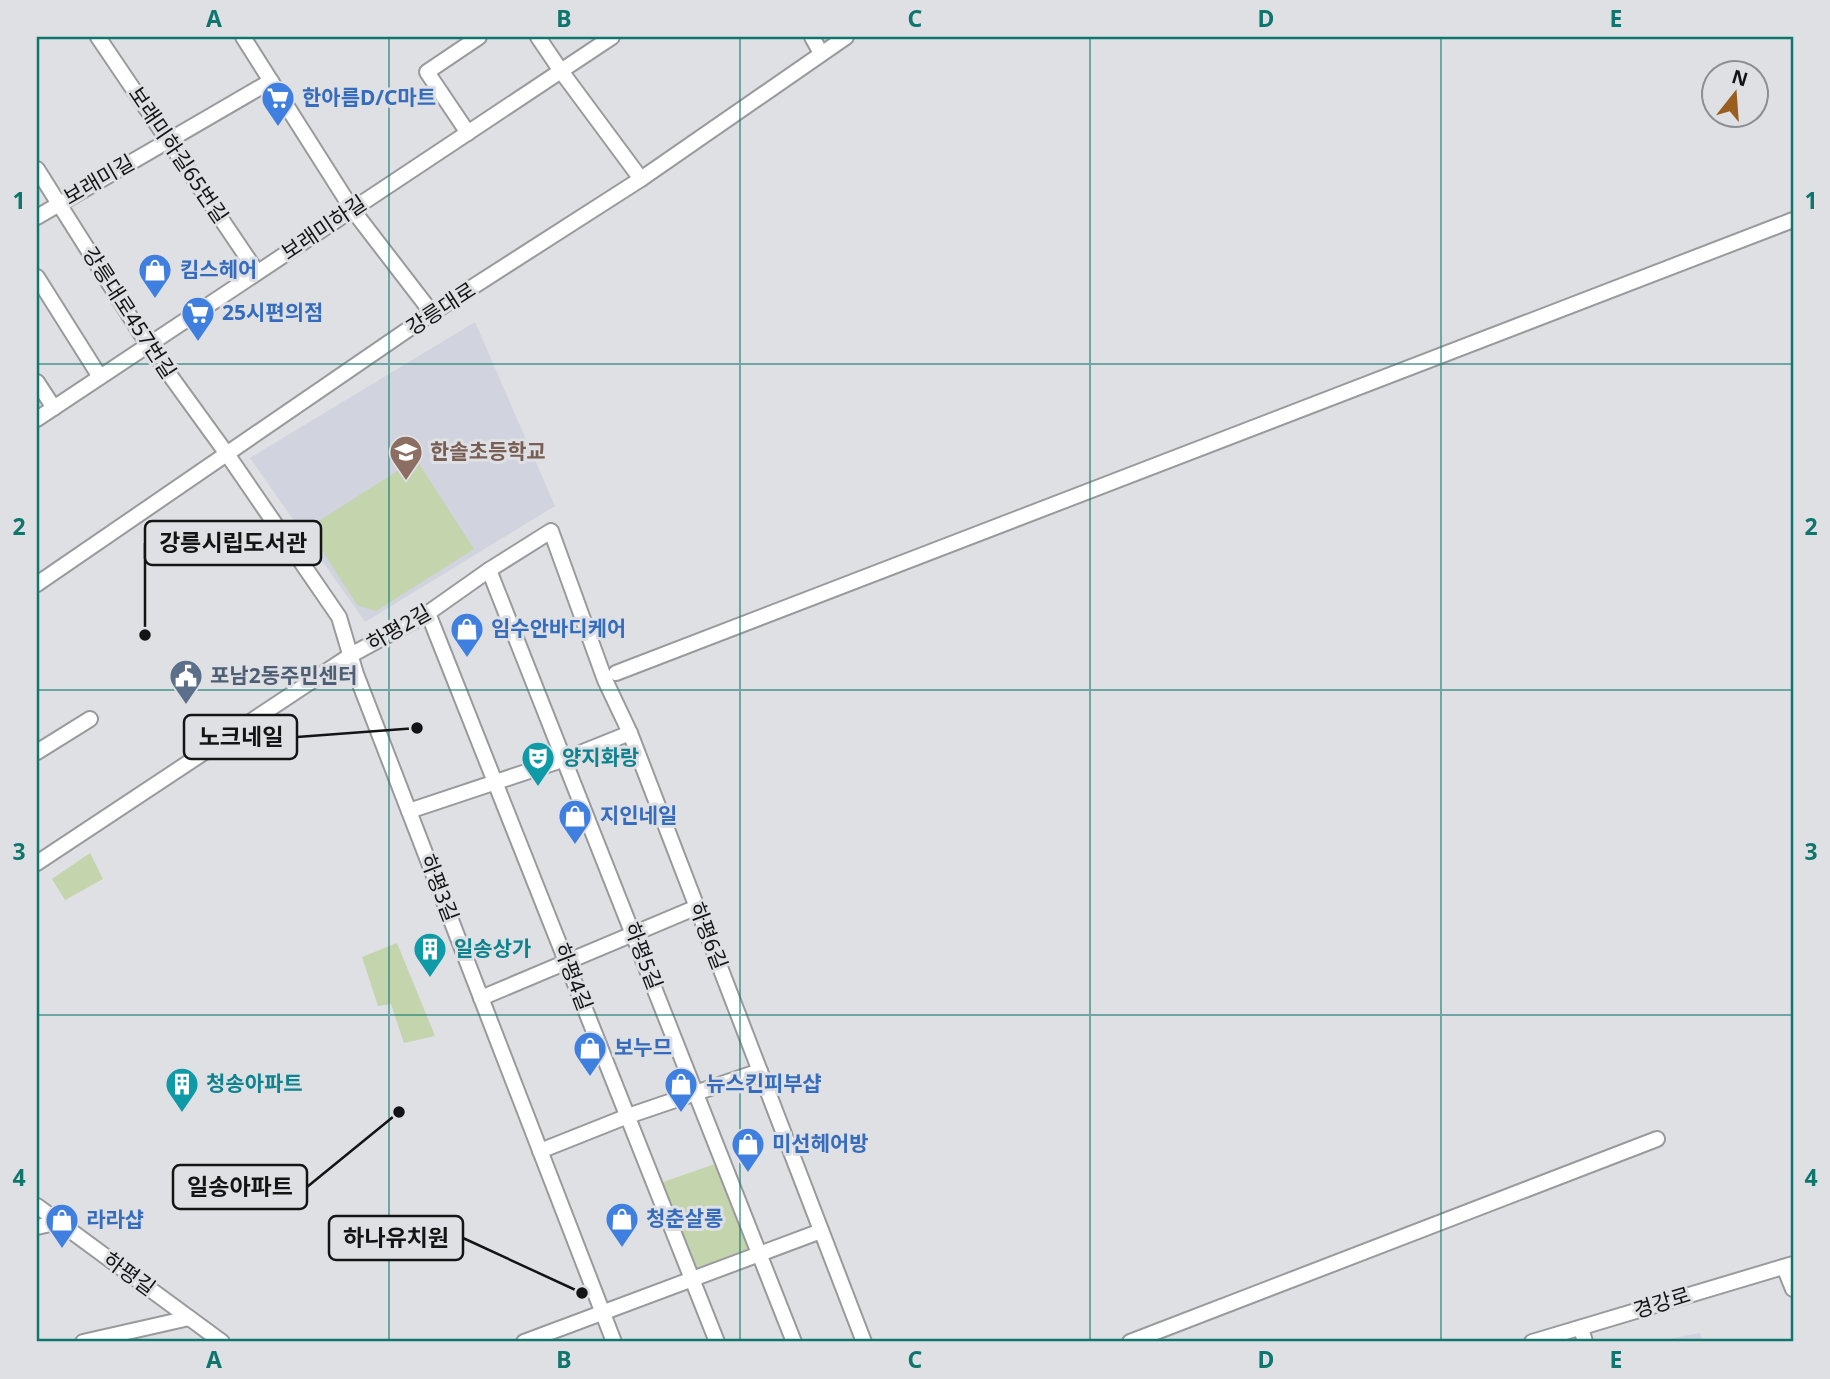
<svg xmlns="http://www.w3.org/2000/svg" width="1830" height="1379" viewBox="0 0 1830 1379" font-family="'Noto Sans','Noto Sans KR',sans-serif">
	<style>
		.built { fill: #d1d4de }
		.green { fill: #c4d4ad }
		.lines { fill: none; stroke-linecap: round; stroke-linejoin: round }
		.minor-casing { stroke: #999a9d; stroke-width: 18 }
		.minor { stroke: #fff; stroke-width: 14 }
		.grid { fill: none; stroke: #0f766e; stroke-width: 2; stroke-opacity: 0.55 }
		.labels { text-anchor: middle; stroke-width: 6; stroke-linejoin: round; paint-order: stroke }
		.shop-label { font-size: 21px; font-weight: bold; fill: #366cbe; stroke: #dfe0e3; text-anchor: start }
		.street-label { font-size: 21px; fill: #131415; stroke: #dfe0e3 }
		.education-label { font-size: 21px; font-weight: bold; fill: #785e54; stroke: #dfe0e3; text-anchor: start }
		.service-label { font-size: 21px; font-weight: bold; fill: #4e5e75; stroke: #dfe0e3; text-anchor: start }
		.culture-label { font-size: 21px; font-weight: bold; fill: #0d838f; stroke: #dfe0e3; text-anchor: start }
		.leader { fill: none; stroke: #131415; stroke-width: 2.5 }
		.callout-dot { fill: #131415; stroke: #dfe0e3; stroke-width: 2.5 }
		.callout { fill: #dfe0e3; stroke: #131415; stroke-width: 2.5 }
		.callout-label { font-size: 23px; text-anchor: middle; font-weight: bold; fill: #131415 }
		.neatline { fill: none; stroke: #0f766e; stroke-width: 2.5 }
		.grid-label { font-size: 23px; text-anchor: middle; font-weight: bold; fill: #0f766e }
	</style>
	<rect width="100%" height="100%" fill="#dfe0e3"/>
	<g class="built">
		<polygon points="475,322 555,506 365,622 250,458"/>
		<polygon points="1700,1333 1703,1342 1653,1342"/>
	</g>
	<g class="green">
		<polygon points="416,459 474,549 376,611 357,605 308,528"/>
		<polygon points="90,853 103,879 65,900 52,879"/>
		<polygon points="397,943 435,1036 404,1043 391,1004 378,1006 362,957"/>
		<polygon points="718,1163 752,1249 695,1273 660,1183"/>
	</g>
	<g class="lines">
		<defs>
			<g id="minor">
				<polyline points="98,37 257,272"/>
				<polyline points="243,37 352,209 432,313"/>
				<polyline points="538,37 561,71 641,179"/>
				<polyline points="812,37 821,53"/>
				<polyline points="468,133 427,72 479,37"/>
				<polyline points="37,169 148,345 227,454 339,617 356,674 614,1342"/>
				<polyline points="37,217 271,81"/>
				<polyline points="37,277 100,377"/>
				<polyline points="37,382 54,408"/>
				<polyline points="37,419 612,37"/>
				<polyline points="489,570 794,1342"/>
				<polyline points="37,584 432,313 641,179 846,37"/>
				<polyline points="428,613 717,1342"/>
				<polyline points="616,673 1793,220"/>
				<polyline points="37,752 90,719"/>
				<polyline points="409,811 565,759 630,733"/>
				<polyline points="37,863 351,655 428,613 489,570 551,531 605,680 630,733 864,1342"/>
				<polyline points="481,998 697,907"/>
				<polyline points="540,1151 628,1116 760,1071"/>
				<polyline points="37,1206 222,1342"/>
				<polyline points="37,1227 59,1222"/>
				<polyline points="1784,1267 1793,1289"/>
				<polyline points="1581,1328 1585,1342"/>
				<polyline points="83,1342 189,1318"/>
				<polyline points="524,1342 821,1231"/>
				<polyline points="1130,1342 1657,1139"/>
				<polyline points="1532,1342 1793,1264"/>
			</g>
		</defs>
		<use href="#minor" class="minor-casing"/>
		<use href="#minor" class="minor"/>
	</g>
	<path class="grid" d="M 389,37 L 389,1342M 740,37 L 740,1342M 1090,37 L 1090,1342M 1441,37 L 1441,1342M 37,364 L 1793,364M 37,690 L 1793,690M 37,1015 L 1793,1015"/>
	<defs>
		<symbol id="supermarket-pin" viewBox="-11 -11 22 30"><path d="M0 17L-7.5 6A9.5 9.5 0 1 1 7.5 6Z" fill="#3f7fe0" stroke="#dfe0e3"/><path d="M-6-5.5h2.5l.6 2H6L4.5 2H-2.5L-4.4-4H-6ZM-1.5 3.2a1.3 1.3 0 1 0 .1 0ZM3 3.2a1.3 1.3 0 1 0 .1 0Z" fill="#fff"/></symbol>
		<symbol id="shop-pin" viewBox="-11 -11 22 30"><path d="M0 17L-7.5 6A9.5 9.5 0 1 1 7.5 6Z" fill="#3f7fe0" stroke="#dfe0e3"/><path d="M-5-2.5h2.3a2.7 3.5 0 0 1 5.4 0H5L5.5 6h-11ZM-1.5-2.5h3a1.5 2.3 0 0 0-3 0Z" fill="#fff"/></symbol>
		<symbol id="school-pin" viewBox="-11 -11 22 30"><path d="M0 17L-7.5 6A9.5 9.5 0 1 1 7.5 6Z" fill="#8d6e63" stroke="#dfe0e3"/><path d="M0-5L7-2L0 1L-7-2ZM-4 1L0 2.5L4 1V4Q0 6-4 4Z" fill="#fff"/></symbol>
		<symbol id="civic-pin" viewBox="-11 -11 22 30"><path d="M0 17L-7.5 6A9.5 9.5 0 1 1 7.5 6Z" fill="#5c6f8a" stroke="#dfe0e3"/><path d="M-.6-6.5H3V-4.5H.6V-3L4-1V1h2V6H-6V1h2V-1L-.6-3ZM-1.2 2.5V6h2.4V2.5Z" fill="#fff"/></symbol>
		<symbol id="theatre-pin" viewBox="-11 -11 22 30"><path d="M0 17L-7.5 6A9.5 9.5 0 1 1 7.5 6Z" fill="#0f9aa8" stroke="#dfe0e3"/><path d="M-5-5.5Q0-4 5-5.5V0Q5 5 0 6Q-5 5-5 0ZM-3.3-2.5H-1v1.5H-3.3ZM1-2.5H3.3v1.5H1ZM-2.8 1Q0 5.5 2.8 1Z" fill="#fff"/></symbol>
		<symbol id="building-pin" viewBox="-11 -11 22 30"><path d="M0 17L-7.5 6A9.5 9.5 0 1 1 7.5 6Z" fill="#0f9aa8" stroke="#dfe0e3"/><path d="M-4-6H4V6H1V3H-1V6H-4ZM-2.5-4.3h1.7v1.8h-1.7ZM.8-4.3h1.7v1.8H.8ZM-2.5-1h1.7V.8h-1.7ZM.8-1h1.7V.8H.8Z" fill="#fff"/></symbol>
	</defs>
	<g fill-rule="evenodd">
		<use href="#supermarket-pin" x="259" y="79" width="38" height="52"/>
		<use href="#shop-pin" x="136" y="251" width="38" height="52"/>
		<use href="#supermarket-pin" x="179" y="294" width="38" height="52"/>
		<use href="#school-pin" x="387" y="433" width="38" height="52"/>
		<use href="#shop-pin" x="448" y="610" width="38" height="52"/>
		<use href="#civic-pin" x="167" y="657" width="38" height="52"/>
		<use href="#theatre-pin" x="519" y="739" width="38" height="52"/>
		<use href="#shop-pin" x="556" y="797" width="38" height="52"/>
		<use href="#building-pin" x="411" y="930" width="38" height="52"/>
		<use href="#shop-pin" x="571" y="1029" width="38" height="52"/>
		<use href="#building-pin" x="163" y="1065" width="38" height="52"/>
		<use href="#shop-pin" x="662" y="1065" width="38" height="52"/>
		<use href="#shop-pin" x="729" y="1125" width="38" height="52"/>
		<use href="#shop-pin" x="603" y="1200" width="38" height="52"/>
		<use href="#shop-pin" x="43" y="1201" width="38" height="52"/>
	</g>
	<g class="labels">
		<g class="shop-label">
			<text x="302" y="105">한아름D/C마트</text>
			<text x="180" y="277">킴스헤어</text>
			<text x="222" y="320">25시편의점</text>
			<text x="491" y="636">임수안바디케어</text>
			<text x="600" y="823">지인네일</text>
			<text x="614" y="1055">보누므</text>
			<text x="706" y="1091">뉴스킨피부샵</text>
			<text x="772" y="1151">미선헤어방</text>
			<text x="646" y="1226">청춘살롱</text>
			<text x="86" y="1227">라라샵</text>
		</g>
		<g class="street-label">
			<text transform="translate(178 155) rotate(56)" y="7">보래미하길65번길</text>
			<text transform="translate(99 180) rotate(-30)" y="7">보래미길</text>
			<text transform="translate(324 228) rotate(-34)" y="7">보래미하길</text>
			<text transform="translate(441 309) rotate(-33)" y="7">강릉대로</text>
			<text transform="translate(129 313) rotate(57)" y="7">강릉대로457번길</text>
			<text transform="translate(399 628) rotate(-30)" y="7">하평2길</text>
			<text transform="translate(439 888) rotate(69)" y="7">하평3길</text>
			<text transform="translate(708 936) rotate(69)" y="7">하평6길</text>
			<text transform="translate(643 956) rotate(69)" y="7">하평5길</text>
			<text transform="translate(573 977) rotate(69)" y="7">하평4길</text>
			<text transform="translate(129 1274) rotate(36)" y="7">하평길</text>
			<text transform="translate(1662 1303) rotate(-17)" y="7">경강로</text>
		</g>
		<g class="education-label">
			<text x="430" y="459">한솔초등학교</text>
		</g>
		<g class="service-label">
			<text x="210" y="683">포남2동주민센터</text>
		</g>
		<g class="culture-label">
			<text x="562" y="765">양지화랑</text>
			<text x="454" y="956">일송상가</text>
			<text x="206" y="1091">청송아파트</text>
		</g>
	</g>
	<path class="leader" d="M145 635L145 543M417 728L297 737M399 1112L307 1187M582 1293L463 1238"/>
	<g class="callout-dot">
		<circle cx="145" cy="635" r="7"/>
		<circle cx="417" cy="728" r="7"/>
		<circle cx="399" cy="1112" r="7"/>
		<circle cx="582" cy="1293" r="7"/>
	</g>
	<g class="callout">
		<rect x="145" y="521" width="176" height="44" rx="7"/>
		<rect x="184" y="715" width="113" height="44" rx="7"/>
		<rect x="173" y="1165" width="134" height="44" rx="7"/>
		<rect x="329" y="1216" width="134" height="44" rx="7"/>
	</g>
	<g class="callout-label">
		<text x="233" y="551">강릉시립도서관</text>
		<text x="241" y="745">노크네일</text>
		<text x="240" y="1195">일송아파트</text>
		<text x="396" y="1246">하나유치원</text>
	</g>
	<rect width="1830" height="1379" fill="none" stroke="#dfe0e3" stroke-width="77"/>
	<g transform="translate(1735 94) rotate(17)"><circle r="33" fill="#dfe0e3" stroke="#8d8e91" stroke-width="2"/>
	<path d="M0-5L12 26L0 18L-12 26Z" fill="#9a5e1f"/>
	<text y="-10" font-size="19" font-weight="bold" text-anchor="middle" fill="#131415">N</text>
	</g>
	<rect x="38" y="38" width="1754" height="1302" class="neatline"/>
	<g class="grid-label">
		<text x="214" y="27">A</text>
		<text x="564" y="27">B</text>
		<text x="915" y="27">C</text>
		<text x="1266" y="27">D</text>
		<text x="1616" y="27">E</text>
		<text x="19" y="209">1</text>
		<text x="1811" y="209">1</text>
		<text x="19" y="535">2</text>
		<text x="1811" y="535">2</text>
		<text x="19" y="860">3</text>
		<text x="1811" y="860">3</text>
		<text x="19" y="1186">4</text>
		<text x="1811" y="1186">4</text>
		<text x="214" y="1368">A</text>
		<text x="564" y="1368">B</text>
		<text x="915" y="1368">C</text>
		<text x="1266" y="1368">D</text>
		<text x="1616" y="1368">E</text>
	</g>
</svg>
